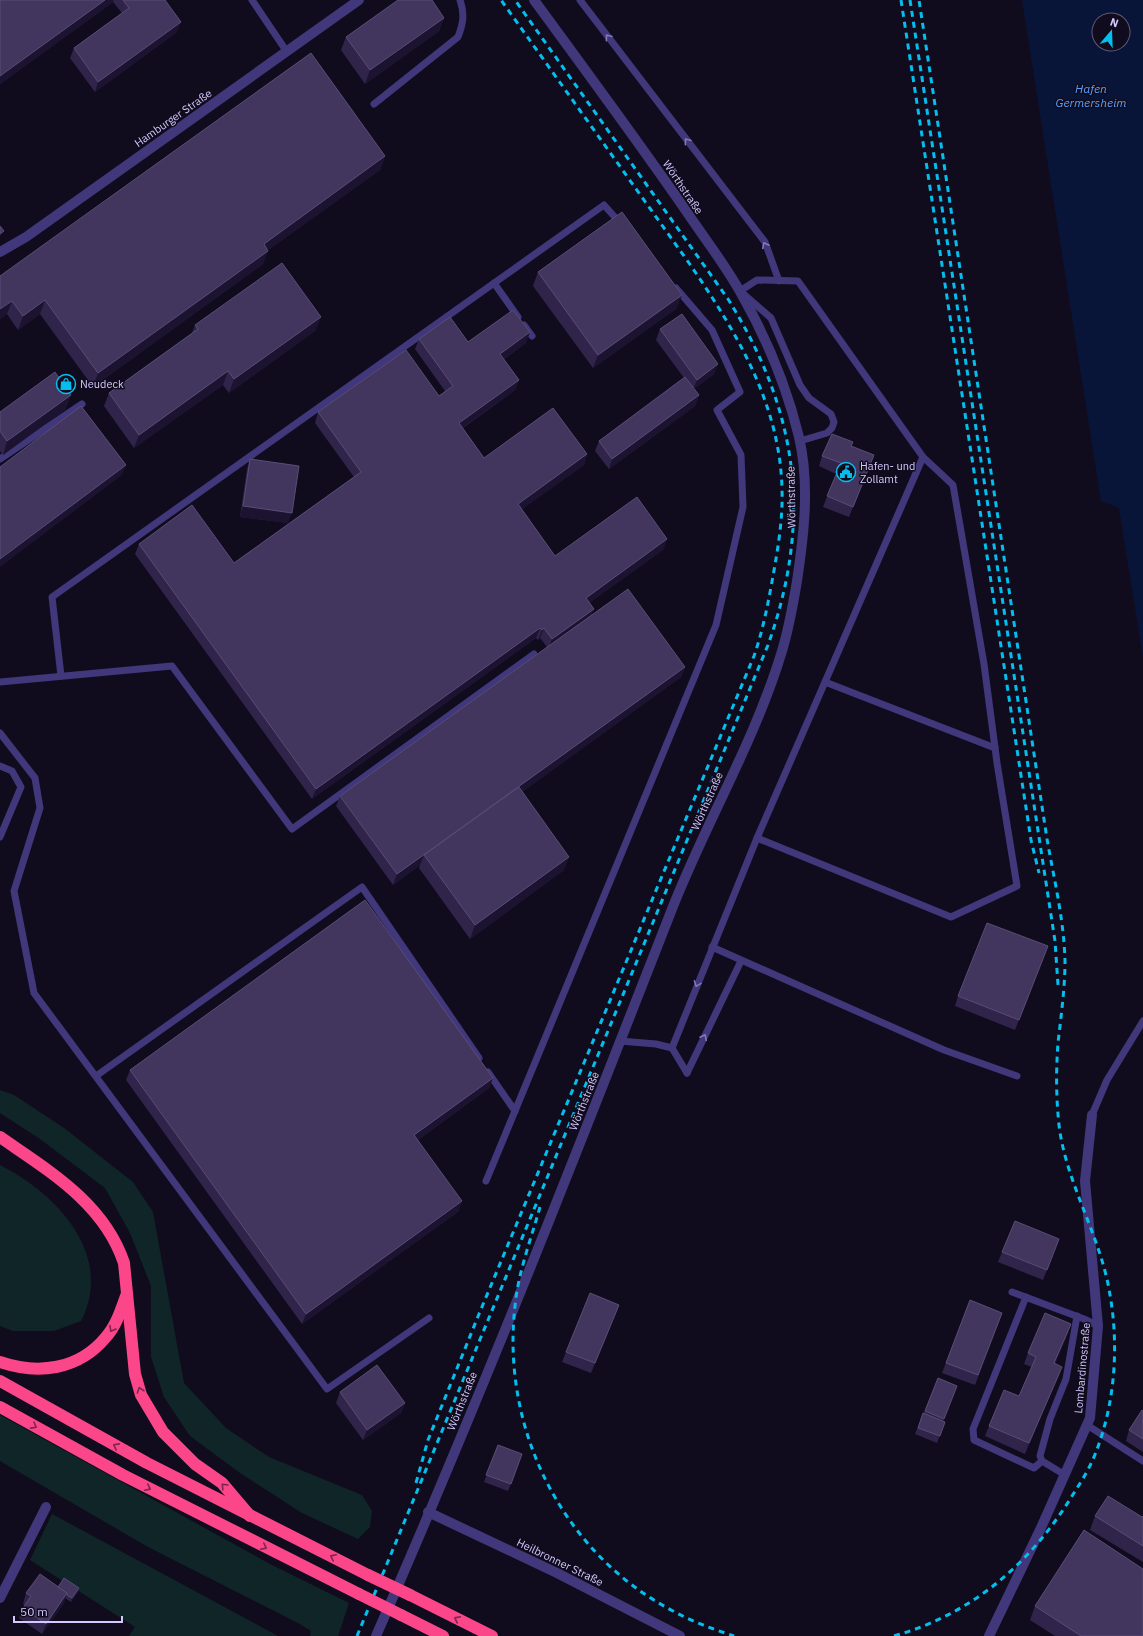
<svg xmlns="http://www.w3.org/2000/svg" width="1143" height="1636" viewBox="0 0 1143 1636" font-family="'IBM Plex Sans',sans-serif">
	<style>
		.green { fill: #0f2527 }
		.water { fill: #091538; fill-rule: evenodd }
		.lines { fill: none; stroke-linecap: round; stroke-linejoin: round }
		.lane { stroke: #41377b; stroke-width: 7 }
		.street { stroke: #41377b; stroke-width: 10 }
		.highway { stroke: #fc468a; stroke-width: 12 }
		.rail { stroke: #04beee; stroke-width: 3; stroke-dasharray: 6 5; stroke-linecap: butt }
		.highway-bridge { stroke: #fc468a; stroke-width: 12 }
		.wall { fill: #30244b }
		.shaded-wall { fill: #1c1330 }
		.building { fill: #42365e; stroke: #594d77 }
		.oneway { stroke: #8379b6 }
		.oneway2 { stroke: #7b264e }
		.labels { text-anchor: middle; stroke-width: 3; stroke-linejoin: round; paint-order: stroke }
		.street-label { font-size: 11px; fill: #d4c9fe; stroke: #110c1d }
		.poi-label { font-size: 11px; fill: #d4c9fe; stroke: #110c1d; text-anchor: start }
		.water-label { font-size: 12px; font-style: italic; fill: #599ffc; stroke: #110c1d }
	</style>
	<rect width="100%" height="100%" fill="#110c1d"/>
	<g class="green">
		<polygon points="0,1090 14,1095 64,1128 133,1182 153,1212 184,1383 226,1428 269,1457 362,1495 372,1511 370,1527 358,1539 302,1513 240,1473 190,1436 164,1397 151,1357 151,1286 130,1233 105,1188 40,1139 0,1113"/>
		<path d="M 0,1165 C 56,1193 115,1255 81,1321 L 54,1331 L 13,1331 L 0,1326 Z"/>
		<polygon points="0,1415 270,1564 349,1603 338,1636 310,1636 311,1631 300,1624 148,1547 0,1461"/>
		<polygon points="52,1514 278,1636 129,1636 135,1627 30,1560"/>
	</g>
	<path class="water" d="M 1022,0 L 1143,0 L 1143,658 L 1119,508 L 1101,501 ZM 1099,20 L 1123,20 L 1123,44 L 1099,44 Z"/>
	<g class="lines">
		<g class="lane">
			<polyline points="252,0 287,52"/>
			<polyline points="580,0 765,242 779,281"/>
			<path d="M 374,104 L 458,37 C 463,24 465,14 460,0"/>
			<polyline points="494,283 518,317"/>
			<polyline points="524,325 532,336"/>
			<polyline points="800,441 827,433 832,428 834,422 831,414 809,398 800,385 771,318 740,291 757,280 798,281 923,457 757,838 951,917 1017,886 997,763 984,664 953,485 923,457"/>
			<polyline points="0,459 82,404"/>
			<polyline points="61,676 52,597 604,205 621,224"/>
			<polyline points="0,682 172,666 292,829 534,654"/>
			<polyline points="825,682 995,748"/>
			<polyline points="0,733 35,778 40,808 14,891 34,993 327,1389 429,1318"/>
			<polyline points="0,766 12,771 21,787 0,837"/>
			<polyline points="712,947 944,1050 1017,1076"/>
			<polyline points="620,1041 656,1044 672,1048 757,838"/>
			<polyline points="672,1048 687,1073"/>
			<polyline points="488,1072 515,1111"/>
			<polyline points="687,1073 741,961"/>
			<polyline points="96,1076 362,887 479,1058"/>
			<polyline points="1092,1115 1107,1080 1143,1021"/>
			<polyline points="486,1181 716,625 743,507 741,455 717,410 740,392 712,330 676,288"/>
			<polyline points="1012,1292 1084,1319 1098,1326"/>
			<polyline points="1026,1297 973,1429 974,1440 1034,1468 1042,1461"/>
			<polyline points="1087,1425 1143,1461"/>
			<polyline points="1065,1475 1042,1461 1040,1456 1050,1419 1066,1379 1077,1316"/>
		</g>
		<g class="street">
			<polyline points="0,252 26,237 359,0"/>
			<polyline points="428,1512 557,1573 680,1636"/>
			<polyline points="0,1598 46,1507"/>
			<path d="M 376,1636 C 481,1397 577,1152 672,909 C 706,822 755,741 782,651 C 789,628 793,605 797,581 C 804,534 810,485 799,437 C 787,388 767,339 742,295 C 725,264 702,235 682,205 C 634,136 584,68 534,0"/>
			<polyline points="989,1636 1040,1530 1090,1418 1098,1326 1085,1181 1092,1115"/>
		</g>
		<g class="highway">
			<path d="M 0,1137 C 49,1171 104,1203 124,1263 L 135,1374 L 141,1395 L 163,1432 L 195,1464 L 222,1483 L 250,1516"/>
			<path d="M 0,1362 C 38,1375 79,1370 106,1337 C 116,1326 121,1310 126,1296"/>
			<polyline points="0,1381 147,1463 368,1575"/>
			<polyline points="0,1407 123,1475 359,1594"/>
			<polyline points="410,1595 492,1636"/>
			<polyline points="401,1615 443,1636"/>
		</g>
		<g class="rail">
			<polyline points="901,0 1031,840 1039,873"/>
			<polyline points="910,0 1055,941 1058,985"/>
			<path d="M 540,1207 C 531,1239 518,1273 515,1306 C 501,1429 562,1553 673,1611 C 693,1622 713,1629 734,1636"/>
			<path d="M 416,1483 L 428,1440 L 479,1314 L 754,656 C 763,630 768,604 773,576 C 778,548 783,519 782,489 C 780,404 736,331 689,263 L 501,0"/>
			<path d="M 357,1636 L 768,645 C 813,519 798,411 728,299 L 515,0"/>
			<path d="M 894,1636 C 972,1614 1030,1564 1072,1496 C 1081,1482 1090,1468 1096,1452 C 1115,1403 1119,1346 1110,1295 C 1101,1236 1066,1184 1059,1125 C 1056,1097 1056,1070 1058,1043 C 1061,1016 1065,988 1065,961 C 1064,920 1054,879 1047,839 L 919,0"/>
		</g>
		<g class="highway-bridge">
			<polyline points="368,1575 410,1595"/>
			<polyline points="359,1594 401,1615"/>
		</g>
	</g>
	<g class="wall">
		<polygon points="0,0 165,0 177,32 95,92 70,58 74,48 122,13 113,2 0,84"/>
		<polygon points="444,18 439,31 365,84 341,50 346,37"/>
		<polygon points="385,156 380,170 268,250 263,264 93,387 40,314 18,330 7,314 0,319 0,276"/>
		<polygon points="538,272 677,308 593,368 533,286"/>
		<polygon points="195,325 316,330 229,393 223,385 134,448 104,406 109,393 192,333"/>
		<polygon points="660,329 714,374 694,389 699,395 695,406 609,469 595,451 599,441 684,378 656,340"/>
		<polygon points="419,339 468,342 526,343 504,359 519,380 515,390 463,428 484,458 587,454 584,465 522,509 555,556 664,549 589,603 592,615 685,667 681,677 522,792 564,870 470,939 419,868 420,865 393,885 336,806 340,796 547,647 540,638 538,640 536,638 312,799 135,554 139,544 234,563 354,477 315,423 318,412 439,396 445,391 415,349"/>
		<polygon points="66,409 3,455 0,451 0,412"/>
		<polygon points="874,455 849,517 823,507 836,474 819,466 822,456"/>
		<polygon points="250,459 288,523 240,517 247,469"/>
		<polygon points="1048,946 1015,1030 955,1006 958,996"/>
		<polygon points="130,1070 493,1078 489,1088 418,1140 459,1211 302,1324 126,1080"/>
		<polygon points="1059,1239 1043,1280 998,1262 1002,1252"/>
		<polygon points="970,1300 1002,1313 975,1385 942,1373"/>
		<polygon points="615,1315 591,1373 562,1362 566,1352"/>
		<polygon points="1071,1324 1055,1364 1058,1377 1025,1454 985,1436 989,1426 1019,1396 1032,1367 1024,1364 1028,1353"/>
		<polygon points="938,1378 957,1386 943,1421 945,1422 937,1443 915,1434"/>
		<polygon points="340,1392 405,1403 401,1413 363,1440 336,1403"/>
		<polygon points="1143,1411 1143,1452 1126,1441 1129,1430"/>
		<polygon points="498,1445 522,1454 508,1491 484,1482"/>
		<polygon points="1095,1516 1142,1517 1143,1516 1143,1562 1090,1530"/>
		<polygon points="58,1587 79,1588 78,1592 71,1602 65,1598 64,1603 42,1634 19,1618 23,1608 25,1605 23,1604 26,1593"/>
		<polygon points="1035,1606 1143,1636 1055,1636 1030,1620"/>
	</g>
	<g class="shaded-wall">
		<polygon points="105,0 114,0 113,2 0,84 0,76"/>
		<polygon points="444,18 439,31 365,84 370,70"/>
		<polygon points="181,22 177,32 95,92 98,82"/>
		<polygon points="385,156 380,170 259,257 264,244"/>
		<polygon points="4,231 2,234 0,236 0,234"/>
		<polygon points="268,251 263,264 93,387 98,373"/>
		<polygon points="682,295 677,308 593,368 598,355"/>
		<polygon points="45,300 40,314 18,330 23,316"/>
		<polygon points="12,301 7,314 0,319 0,309"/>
		<polygon points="321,317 316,330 229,393 234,379"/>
		<polygon points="530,332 526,343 496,364 500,354"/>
		<polygon points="718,364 714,374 693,390 697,380"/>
		<polygon points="228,371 223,385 134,448 139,435"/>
		<polygon points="519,380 515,390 455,433 459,423"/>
		<polygon points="71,395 66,409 3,455 7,441"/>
		<polygon points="699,395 695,406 609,469 612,459"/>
		<polygon points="587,454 584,465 514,515 518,504"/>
		<polygon points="126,465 122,475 0,567 0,559"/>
		<polygon points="243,506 292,513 288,523 240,517"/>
		<polygon points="667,539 664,549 582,608 586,598"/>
		<polygon points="594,609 590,619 548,650 552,639"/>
		<polygon points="540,628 536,638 312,799 316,789"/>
		<polygon points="544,628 540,638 538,640 542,630"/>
		<polygon points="685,667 681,677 428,860 424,855"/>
		<polygon points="424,855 420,865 393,885 397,874"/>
		<polygon points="569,857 564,870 470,939 475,925"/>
		<polygon points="493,1078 489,1088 411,1145 414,1135"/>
		<polygon points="462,1201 459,1211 302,1324 306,1314"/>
		<polygon points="1071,1324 1068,1334 1051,1374 1054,1363"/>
		<polygon points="1062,1367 1058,1377 1025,1454 1029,1443"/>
		<polygon points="405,1403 401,1413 363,1440 367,1430"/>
		<polygon points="79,1588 78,1592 71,1602 72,1598"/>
		<polygon points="67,1593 64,1603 42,1634 46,1624"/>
	</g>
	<g class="building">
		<polygon points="0,0 105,0 0,76"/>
		<polygon points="123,0 165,0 181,22 98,82 74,48 129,8"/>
		<polygon points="398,0 432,0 444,18 370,70 346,37"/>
		<polygon points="311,53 385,156 264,244 268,251 98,373 45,300 23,316 12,301 0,309 0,276"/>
		<polygon points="622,212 682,295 598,355 538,272"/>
		<polygon points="0,226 4,231 0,234"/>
		<polygon points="282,263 321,317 234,379 228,371 139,435 109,393 198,329 195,325"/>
		<polygon points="513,310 530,332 500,354 519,380 459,423 484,458 553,408 587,454 518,504 555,556 637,497 667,539 586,598 594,609 552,639 544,628 542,630 540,628 316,789 139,544 192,505 234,563 361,472 318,412 406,350 439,396 453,386 419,339 450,317 468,342"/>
		<polygon points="682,314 718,364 697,380 660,329"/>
		<polygon points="55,372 71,395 7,441 0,431 0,412"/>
		<polygon points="685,377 699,395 612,459 599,441"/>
		<polygon points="81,406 126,465 0,559 0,467"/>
		<polygon points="832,434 853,442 851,446 874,455 853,507 827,496 841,463 822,456"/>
		<polygon points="250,459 299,466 292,513 243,506"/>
		<polygon points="628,589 685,667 397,874 340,796"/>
		<polygon points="519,787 569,857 475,925 424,855"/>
		<polygon points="365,900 493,1078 414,1135 462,1201 306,1314 130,1070"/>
		<polygon points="987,923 1048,946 1019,1020 958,996"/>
		<polygon points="1015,1221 1059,1239 1047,1270 1002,1252"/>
		<polygon points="590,1293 619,1305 595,1363 566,1352"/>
		<polygon points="970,1300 1002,1313 978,1375 946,1363"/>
		<polygon points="1045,1313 1071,1324 1054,1363 1062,1367 1029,1443 989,1426 1004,1390 1019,1396 1036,1357 1028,1353"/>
		<polygon points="377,1365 405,1403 367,1430 340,1392"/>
		<polygon points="938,1378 957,1386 944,1419 925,1411"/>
		<polygon points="1142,1410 1143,1411 1143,1439 1129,1430"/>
		<polygon points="923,1413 945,1422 940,1436 918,1428"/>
		<polygon points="498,1445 522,1454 511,1484 486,1475"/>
		<polygon points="1108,1496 1142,1517 1143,1516 1143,1546 1095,1516"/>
		<polygon points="1084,1530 1143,1569 1143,1636 1081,1636 1035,1606"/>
		<polygon points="40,1574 67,1593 46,1624 23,1608 31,1596 26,1593"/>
		<polygon points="64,1578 79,1588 72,1598 67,1595 67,1593 58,1587"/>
	</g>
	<defs><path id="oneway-chevron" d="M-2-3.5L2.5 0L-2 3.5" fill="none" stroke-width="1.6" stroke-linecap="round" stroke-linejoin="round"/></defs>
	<g class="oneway">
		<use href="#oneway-chevron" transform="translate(608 37) rotate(-127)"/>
		<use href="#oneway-chevron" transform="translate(687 141) rotate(-127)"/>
		<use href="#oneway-chevron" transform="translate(765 245) rotate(-117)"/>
		<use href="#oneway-chevron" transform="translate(697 984) rotate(111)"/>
		<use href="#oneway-chevron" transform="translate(704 1037) rotate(-64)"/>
	</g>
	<g class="oneway2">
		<use href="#oneway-chevron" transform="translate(112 1329) rotate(120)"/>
		<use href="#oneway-chevron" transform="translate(140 1390) rotate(-109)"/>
		<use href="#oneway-chevron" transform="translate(34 1426) rotate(29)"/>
		<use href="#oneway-chevron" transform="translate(116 1446) rotate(-152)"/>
		<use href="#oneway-chevron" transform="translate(224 1486) rotate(-134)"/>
		<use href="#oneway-chevron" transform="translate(148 1488) rotate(27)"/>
		<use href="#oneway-chevron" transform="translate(264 1547) rotate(27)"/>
		<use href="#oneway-chevron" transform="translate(333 1557) rotate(-154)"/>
		<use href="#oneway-chevron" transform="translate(457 1619) rotate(-154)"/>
	</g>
	<defs>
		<symbol id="shop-ring" viewBox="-11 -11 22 22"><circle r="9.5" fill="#110c1d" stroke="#04beee" stroke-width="1.5"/><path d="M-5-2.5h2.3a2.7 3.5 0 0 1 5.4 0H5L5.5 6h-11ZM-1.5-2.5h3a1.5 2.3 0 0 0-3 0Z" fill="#04beee"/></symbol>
		<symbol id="civic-ring" viewBox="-11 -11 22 22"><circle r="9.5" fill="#110c1d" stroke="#04beee" stroke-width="1.5"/><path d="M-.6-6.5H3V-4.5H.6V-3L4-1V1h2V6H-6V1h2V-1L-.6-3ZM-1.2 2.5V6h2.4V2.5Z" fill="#04beee"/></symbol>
	</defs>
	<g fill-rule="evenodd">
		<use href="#shop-ring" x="55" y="373" width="22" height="22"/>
		<use href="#civic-ring" x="835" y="461" width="22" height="22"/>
	</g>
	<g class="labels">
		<g class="street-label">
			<text transform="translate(173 118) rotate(-35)" y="4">Hamburger Straße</text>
			<text transform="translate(683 187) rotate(56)" y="4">Wörthstraße</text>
			<text transform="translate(791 497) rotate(-91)" y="4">Wörthstraße</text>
			<text transform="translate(707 801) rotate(-66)" y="4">Wörthstraße</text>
			<text transform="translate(584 1101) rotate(-68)" y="4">Wörthstraße</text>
			<text transform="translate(1082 1368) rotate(-85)" y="4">Lombardinostraße</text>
			<text transform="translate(462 1401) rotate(-68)" y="4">Wörthstraße</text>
			<text transform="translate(560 1562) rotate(26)" y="4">Heilbronner Straße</text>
		</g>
		<g class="poi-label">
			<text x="80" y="388">Neudeck</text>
			<text x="860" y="470">Hafen- und<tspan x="860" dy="13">Zollamt</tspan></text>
		</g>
		<g class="water-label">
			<text x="1091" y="93">Hafen<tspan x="1091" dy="14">Germersheim</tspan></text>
		</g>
	</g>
	<g transform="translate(1111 32) rotate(19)"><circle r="19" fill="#110c1d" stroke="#5f5877"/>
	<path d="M0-3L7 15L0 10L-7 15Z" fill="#04beee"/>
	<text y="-6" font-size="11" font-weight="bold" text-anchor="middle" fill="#d4c9fe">N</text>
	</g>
	<path d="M14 1616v6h108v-6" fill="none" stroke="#d4c9fe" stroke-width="2"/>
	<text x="20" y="1616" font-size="12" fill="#d4c9fe" stroke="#110c1d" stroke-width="3" paint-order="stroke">50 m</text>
</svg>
